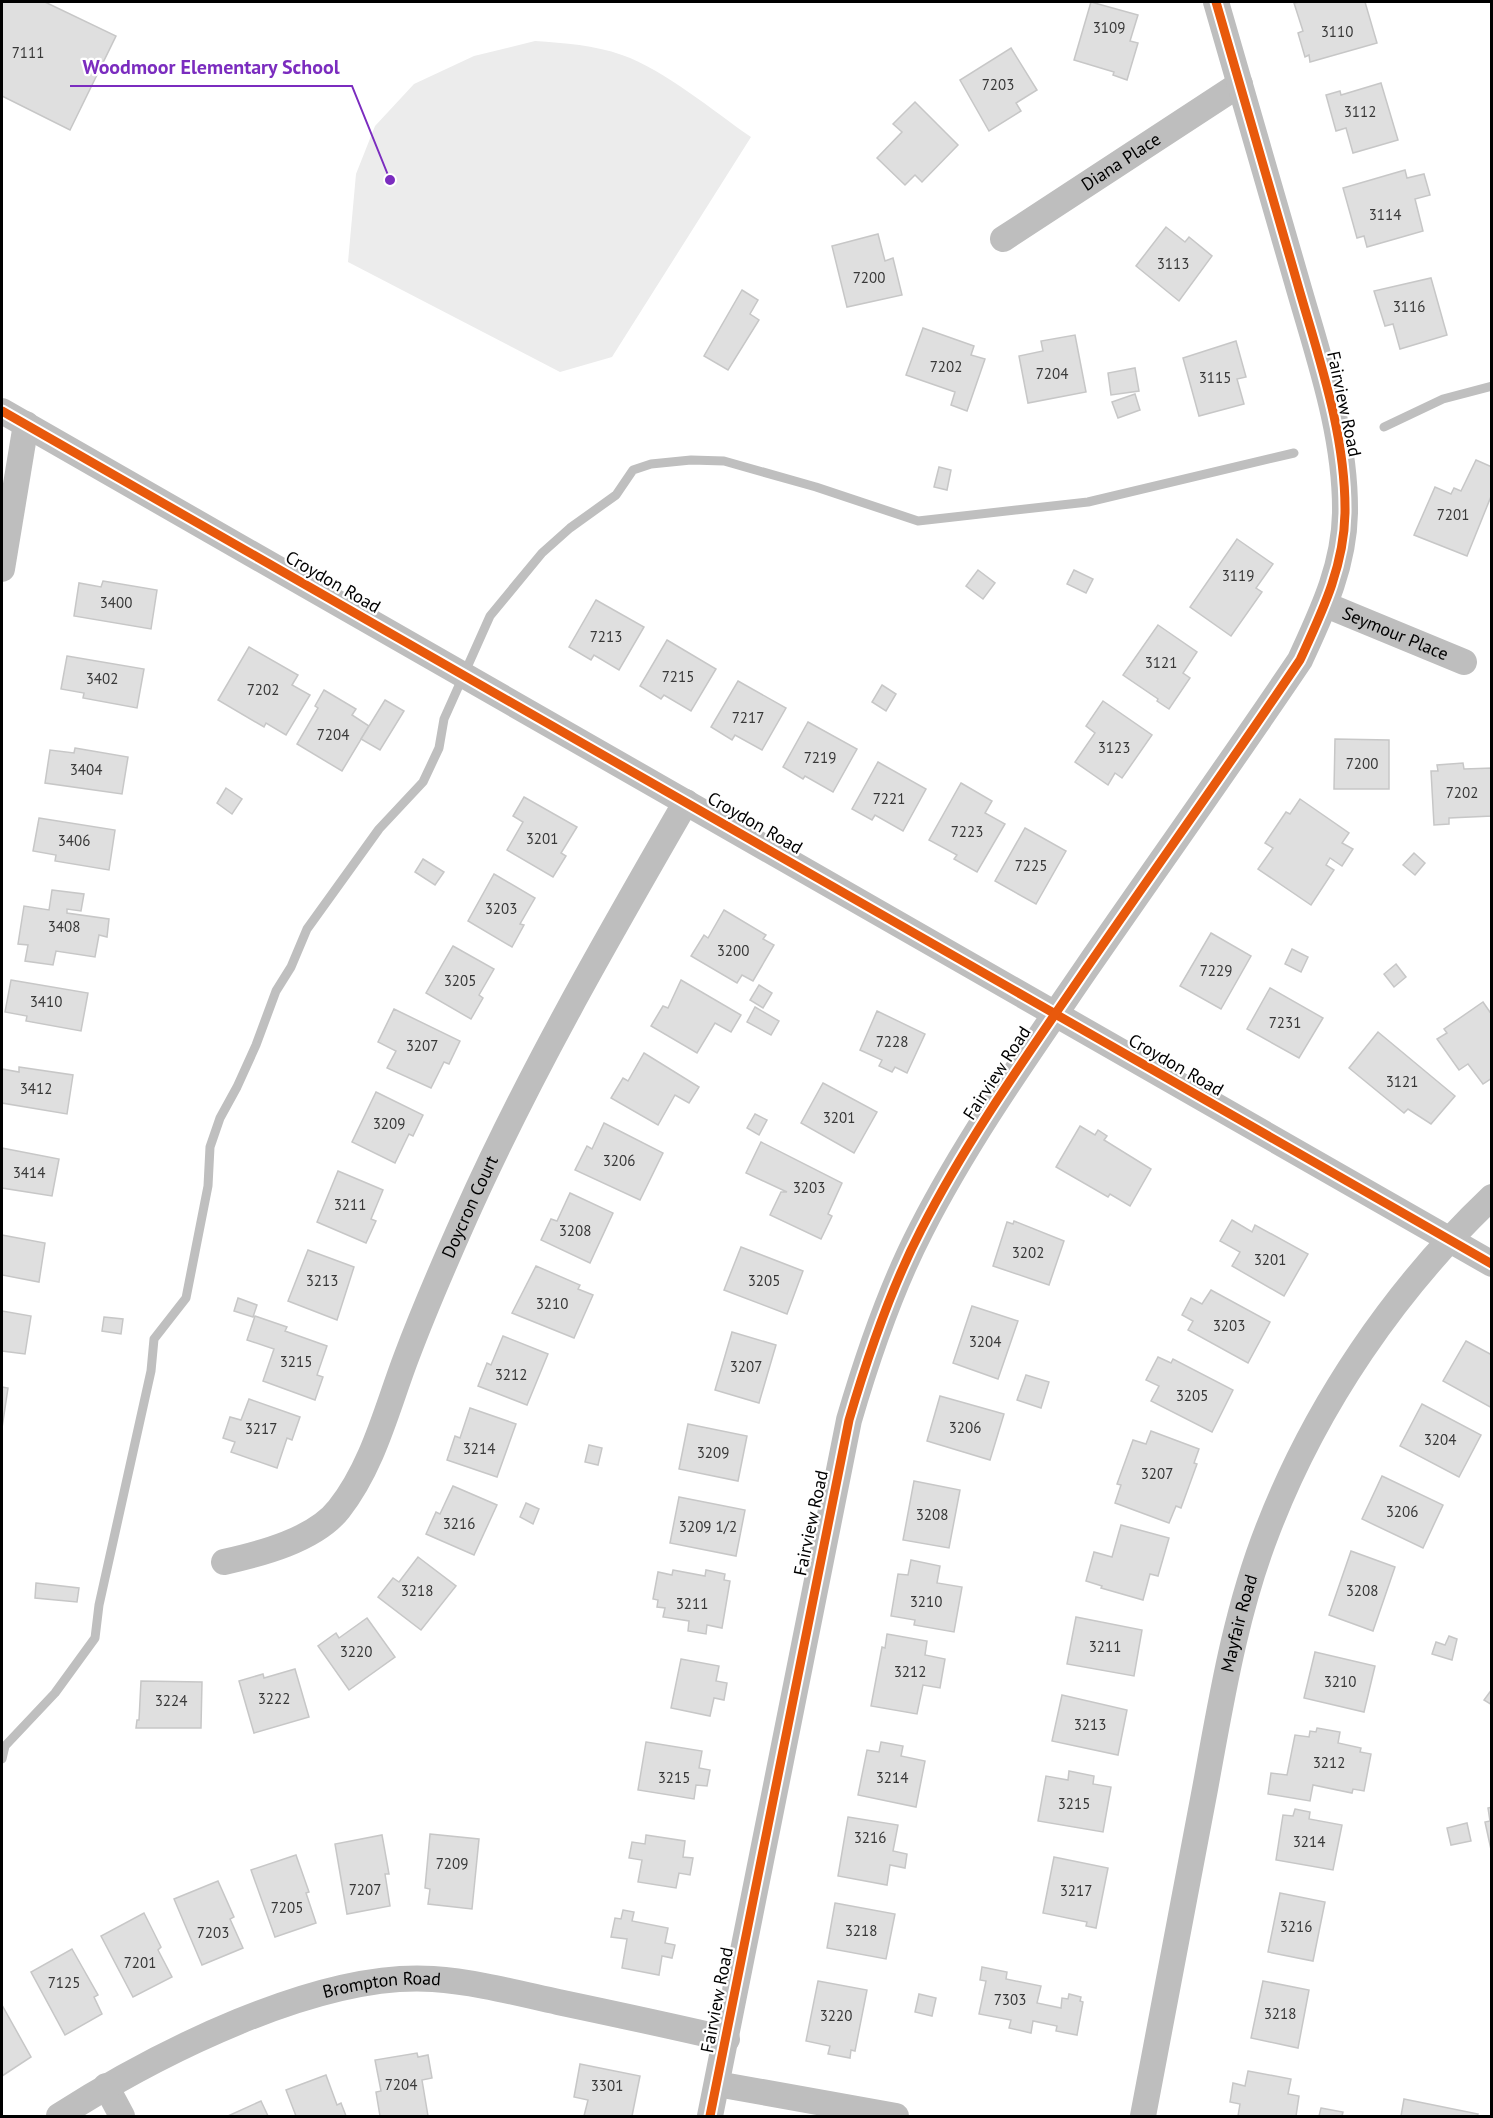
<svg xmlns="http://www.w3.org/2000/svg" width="1493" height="2118" viewBox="0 0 1493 2118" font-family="'PT Sans',sans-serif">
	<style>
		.green { fill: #ececec }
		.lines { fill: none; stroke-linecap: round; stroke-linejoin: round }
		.stream { stroke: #bfbfbf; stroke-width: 9 }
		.building { fill: #dfdfdf; stroke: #c7c7c7; stroke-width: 1.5 }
		.minor { stroke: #bebebe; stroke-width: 26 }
		.cycleway-casing { stroke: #fff; stroke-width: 13 }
		.cycleway { stroke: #e8590c; stroke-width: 9 }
		.labels { text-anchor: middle; stroke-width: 4.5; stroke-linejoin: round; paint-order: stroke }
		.number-label { font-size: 15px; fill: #383838 }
		.street-label { font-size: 18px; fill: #000; stroke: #fff }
		.leader { fill: none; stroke: #7b2cbf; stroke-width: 2 }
		.callout-dot { fill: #7b2cbf; stroke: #fff; stroke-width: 2 }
		.callout-label { font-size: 20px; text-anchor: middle; font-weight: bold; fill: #7b2cbf; stroke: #fff; stroke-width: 4.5; stroke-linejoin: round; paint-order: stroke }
	</style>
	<rect width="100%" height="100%" fill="#fff"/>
	<path class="green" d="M 535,41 C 565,43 594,45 622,55 C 665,70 713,111 751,137 L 612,357 L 560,372 L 348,262 L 356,174 L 375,126 L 414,84 L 474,56 Z"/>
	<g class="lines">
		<g class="stream">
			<polyline points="1384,427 1443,399 1492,386"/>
			<polyline points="2,1759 5,1746 55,1693 95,1638 99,1605 151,1371 154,1339 186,1298 208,1186 210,1147 220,1118 237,1087 256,1045 276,991 291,967 307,929 379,829 423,782 439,748 444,719 490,616 542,553 570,528 616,495 633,470 651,464 691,460 724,461 816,487 918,521 1088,502 1294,453"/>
		</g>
	</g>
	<g class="building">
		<polygon points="2,2 45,2 116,36 70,130 2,96"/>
		<polygon points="1091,2 1138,15 1130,41 1138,43 1127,80 1113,75 1114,72 1074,60"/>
		<polygon points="1300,2 1365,2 1377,43 1310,62 1309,55 1305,57 1298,33 1303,31 1294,3"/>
		<polygon points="1011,48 1037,90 1016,103 1021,111 989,131 960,80"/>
		<polygon points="1381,83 1398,140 1353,153 1346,128 1336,131 1326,95 1340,91 1341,95"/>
		<polygon points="915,102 958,145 922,182 915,175 905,185 877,158 902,132 893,124"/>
		<polygon points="1405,170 1407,178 1424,174 1430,195 1415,199 1423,231 1367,247 1364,236 1357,238 1343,188"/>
		<polygon points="1166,227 1185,242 1189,237 1212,256 1179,301 1136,266"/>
		<polygon points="878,234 885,261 893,258 902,295 847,307 832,246"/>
		<polygon points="1431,278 1447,335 1400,349 1393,324 1385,326 1374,291"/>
		<polygon points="742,290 758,300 750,314 759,320 728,370 704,356"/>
		<polygon points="923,328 974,346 971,355 985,359 967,411 951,405 955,392 906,375"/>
		<polygon points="1075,335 1086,392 1028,403 1019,356 1043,351 1041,341"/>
		<polygon points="1236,341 1246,377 1237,379 1244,404 1199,416 1183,358"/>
		<polygon points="1135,368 1139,391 1111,395 1108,373"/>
		<polygon points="1135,394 1140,410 1118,418 1112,402"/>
		<polygon points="1476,460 1492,467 1492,494 1467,556 1414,535 1435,487 1451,494 1454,488 1461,491"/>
		<polygon points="939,467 951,470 947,490 934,487"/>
		<polygon points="1237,539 1273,564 1256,588 1262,592 1231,636 1190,607"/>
		<polygon points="978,570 995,583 983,599 966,586"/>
		<polygon points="1074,570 1093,579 1086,593 1067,584"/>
		<polygon points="103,581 157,590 151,629 74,616 79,583 101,587"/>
		<polygon points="596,600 644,627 619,670 594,655 591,660 569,647"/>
		<polygon points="1158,625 1197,652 1183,673 1190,678 1169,709 1157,701 1158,699 1123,675"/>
		<polygon points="667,640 716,669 691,711 664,695 661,699 640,686"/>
		<polygon points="249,647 298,675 292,685 310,695 286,735 266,723 264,727 218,700"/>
		<polygon points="67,656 144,669 137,708 83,698 84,693 61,689"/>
		<polygon points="738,681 786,708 762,750 735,735 732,740 711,727"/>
		<polygon points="882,685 896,694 886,711 872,702"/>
		<polygon points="324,690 356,709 352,715 369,726 342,771 297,744 318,708 315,706"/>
		<polygon points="385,700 404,711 380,750 361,739"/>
		<polygon points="1103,701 1152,735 1122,778 1115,773 1108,785 1075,762 1095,733 1086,726"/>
		<polygon points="808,722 857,749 833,792 805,776 803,779 783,767"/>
		<polygon points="1335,739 1389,740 1389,789 1334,789"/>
		<polygon points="75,748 128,757 122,794 45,783 50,750 74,753"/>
		<polygon points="878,762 926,789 903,831 875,815 872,820 852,809"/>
		<polygon points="1463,763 1464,769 1492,768 1492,816 1449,818 1449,824 1434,825 1431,771 1438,771 1437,765"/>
		<polygon points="961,783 992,801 985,813 1005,824 977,872 954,859 957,855 929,840"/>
		<polygon points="226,788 242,799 232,814 217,803"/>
		<polygon points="524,797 577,827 561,853 566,856 553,877 507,850 523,822 513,816"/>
		<polygon points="1300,799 1349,833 1342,843 1353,849 1342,866 1330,858 1326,865 1334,870 1311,905 1258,869 1273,848 1265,843 1286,812 1290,814"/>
		<polygon points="39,818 115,830 109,870 55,861 56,855 33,851"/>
		<polygon points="1025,828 1066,851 1036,904 995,881"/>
		<polygon points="1414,853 1425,863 1415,875 1403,865"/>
		<polygon points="423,859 444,872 435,885 415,872"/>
		<polygon points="494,874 535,898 520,924 524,925 512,947 468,921"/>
		<polygon points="52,890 84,894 81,911 67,909 67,913 109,919 107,937 99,935 95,957 56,951 53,965 25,961 28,945 18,944 24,906 49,910"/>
		<polygon points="724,910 766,935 763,939 774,945 753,981 742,975 737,983 691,956 704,935 708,938"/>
		<polygon points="1211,933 1251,956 1221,1009 1180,986"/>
		<polygon points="453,946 494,969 479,995 483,998 471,1019 426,993"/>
		<polygon points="1292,949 1308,957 1301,972 1285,964"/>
		<polygon points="1396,964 1406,977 1394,987 1384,974"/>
		<polygon points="11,980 88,993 81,1031 26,1021 27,1016 5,1012"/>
		<polygon points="681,980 741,1015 731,1032 715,1023 697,1053 651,1026 663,1006 668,1008"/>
		<polygon points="759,985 772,993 763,1008 750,1000"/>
		<polygon points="1270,988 1323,1018 1299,1058 1247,1029"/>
		<polygon points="1483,1002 1492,1015 1492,1078 1483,1084 1468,1064 1459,1070 1437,1039 1447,1033 1444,1029"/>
		<polygon points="755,1007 779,1021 771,1035 747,1022"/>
		<polygon points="394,1009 460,1041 449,1064 444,1062 431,1088 387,1068 396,1051 378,1042"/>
		<polygon points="877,1011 925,1034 907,1073 895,1067 892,1072 879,1066 882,1060 860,1050"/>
		<polygon points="1378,1032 1455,1096 1431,1124 1408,1109 1404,1113 1349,1068"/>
		<polygon points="644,1053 699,1087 689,1103 675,1095 658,1125 611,1098 623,1078 628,1081"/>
		<polygon points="19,1067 73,1075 67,1114 2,1103 2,1069 19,1072"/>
		<polygon points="823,1083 877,1112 854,1153 801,1123"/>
		<polygon points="376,1092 423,1115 413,1136 409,1134 395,1163 352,1142"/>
		<polygon points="755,1114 767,1120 759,1135 747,1128"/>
		<polygon points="604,1123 663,1153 640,1200 575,1170 587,1146 592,1149"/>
		<polygon points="1080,1126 1095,1135 1098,1130 1107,1136 1104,1140 1151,1169 1130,1206 1110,1194 1108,1197 1056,1167"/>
		<polygon points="761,1142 842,1183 828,1214 832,1216 821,1239 770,1215 781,1192 787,1192 746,1173"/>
		<polygon points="2,1148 59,1159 52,1196 2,1188"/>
		<polygon points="338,1171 383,1190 371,1219 376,1221 366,1243 317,1222"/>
		<polygon points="570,1193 613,1213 590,1263 541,1240 551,1219 557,1221"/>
		<polygon points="1232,1220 1252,1232 1255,1225 1308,1254 1284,1296 1232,1266 1240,1252 1220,1241"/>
		<polygon points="1014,1221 1064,1241 1049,1285 993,1266 1007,1222 1013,1224"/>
		<polygon points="2,1235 45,1243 39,1282 2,1275"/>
		<polygon points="741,1247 803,1271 787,1314 724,1290"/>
		<polygon points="308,1250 354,1267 337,1320 288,1301"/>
		<polygon points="536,1266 580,1285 578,1289 593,1295 574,1338 512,1313"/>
		<polygon points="1211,1290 1270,1322 1248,1363 1188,1330 1193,1321 1182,1315 1191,1298 1202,1304"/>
		<polygon points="238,1298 257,1305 253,1317 234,1311"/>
		<polygon points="972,1306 1018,1321 998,1379 953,1363"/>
		<polygon points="2,1311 31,1316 25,1354 2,1351"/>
		<polygon points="255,1316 287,1327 285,1331 327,1346 317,1375 323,1377 315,1400 263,1381 274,1349 247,1340"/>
		<polygon points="104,1317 123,1319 121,1334 102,1331"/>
		<polygon points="732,1332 776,1345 759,1403 715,1390"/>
		<polygon points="503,1336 548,1354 527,1405 478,1386 487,1363 491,1365"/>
		<polygon points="1466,1341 1492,1355 1492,1408 1443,1381"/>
		<polygon points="1158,1357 1171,1363 1173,1359 1233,1390 1212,1432 1151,1401 1159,1386 1146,1380"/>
		<polygon points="1026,1375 1049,1382 1041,1408 1017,1400"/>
		<polygon points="2,1387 8,1388 2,1428"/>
		<polygon points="940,1396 1004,1414 990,1460 927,1441"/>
		<polygon points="249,1399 300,1417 292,1440 287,1438 277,1468 231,1452 235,1442 223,1438 230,1417 241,1420"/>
		<polygon points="1422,1404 1481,1435 1459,1477 1400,1446"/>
		<polygon points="470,1408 516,1424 497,1477 447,1460 455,1436 460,1438"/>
		<polygon points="688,1424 747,1436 738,1481 679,1469"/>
		<polygon points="1151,1431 1199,1449 1194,1463 1197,1464 1181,1508 1176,1506 1169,1523 1115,1503 1121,1485 1117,1484 1133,1440 1146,1444"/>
		<polygon points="589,1445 602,1448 598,1465 585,1462"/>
		<polygon points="1382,1476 1443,1505 1423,1548 1362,1519"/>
		<polygon points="914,1481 960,1490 949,1548 903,1540"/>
		<polygon points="453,1486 497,1505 474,1555 426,1534 436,1512 440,1514"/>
		<polygon points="679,1497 745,1510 736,1556 670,1543"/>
		<polygon points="526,1503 539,1509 533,1524 520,1517"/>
		<polygon points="1121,1525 1169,1538 1158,1576 1150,1574 1143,1600 1101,1588 1102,1586 1086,1581 1094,1552 1112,1557"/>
		<polygon points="1351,1551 1395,1567 1373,1631 1329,1615"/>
		<polygon points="418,1557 456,1586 421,1630 378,1597 393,1578 399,1582"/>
		<polygon points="911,1560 940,1566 937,1583 962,1587 954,1632 914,1625 915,1620 891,1616 898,1574 908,1575"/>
		<polygon points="673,1570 705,1576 706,1570 725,1574 724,1580 730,1581 722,1628 707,1625 706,1634 688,1631 689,1621 663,1617 665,1608 657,1607 658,1600 653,1599 658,1572 672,1575"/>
		<polygon points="36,1583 79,1588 77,1602 35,1598"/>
		<polygon points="1076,1617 1142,1630 1134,1676 1067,1664"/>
		<polygon points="367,1618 395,1657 349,1690 318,1646 336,1633 339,1638"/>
		<polygon points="887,1634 927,1641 925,1655 945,1659 940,1688 923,1685 917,1714 871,1706 882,1647 885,1648"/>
		<polygon points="1449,1636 1457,1639 1452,1660 1432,1654 1436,1642 1445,1645"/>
		<polygon points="1315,1652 1375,1666 1364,1712 1304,1698"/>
		<polygon points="681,1659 719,1666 716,1681 727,1683 724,1700 714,1698 710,1716 671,1708"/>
		<polygon points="295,1669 309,1717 254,1733 239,1681 263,1674 264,1678"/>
		<polygon points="141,1681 202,1682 201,1728 136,1728 137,1720 139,1720"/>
		<polygon points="1492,1689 1492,1705 1484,1700"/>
		<polygon points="1062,1695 1127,1710 1118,1755 1052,1741"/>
		<polygon points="1317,1728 1340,1732 1338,1743 1361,1748 1360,1752 1371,1754 1364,1791 1353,1789 1352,1793 1313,1785 1310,1801 1268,1794 1271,1773 1287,1775 1295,1735 1309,1737 1310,1731 1316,1732"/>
		<polygon points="646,1742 702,1751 699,1768 710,1770 707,1786 696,1785 694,1799 638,1790"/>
		<polygon points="881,1742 903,1746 901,1756 925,1761 916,1807 858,1795 867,1750 879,1752"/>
		<polygon points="1069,1771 1094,1776 1093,1784 1111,1787 1103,1832 1038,1821 1046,1776 1068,1780"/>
		<polygon points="1492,1807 1492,1854 1485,1822 1490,1821 1488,1808"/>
		<polygon points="1295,1809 1310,1812 1309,1819 1342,1825 1333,1870 1276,1860 1283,1815 1293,1816"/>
		<polygon points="848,1817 898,1825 893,1851 907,1854 905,1868 890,1865 887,1885 838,1876"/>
		<polygon points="1467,1823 1471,1841 1451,1845 1447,1828"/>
		<polygon points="430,1834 479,1839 472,1909 428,1904 430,1889 425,1888"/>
		<polygon points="382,1835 389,1874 385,1874 390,1906 347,1914 335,1844"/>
		<polygon points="646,1835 685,1841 683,1857 693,1858 690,1875 679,1873 676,1888 638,1882 642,1860 629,1858 632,1842 645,1844"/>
		<polygon points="296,1855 309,1892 306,1893 316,1923 275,1937 251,1870"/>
		<polygon points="1054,1857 1108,1868 1096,1928 1086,1926 1087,1922 1043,1913"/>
		<polygon points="218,1881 234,1917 230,1919 243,1948 202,1965 174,1899"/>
		<polygon points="1280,1893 1325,1902 1313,1961 1268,1952"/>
		<polygon points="835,1903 895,1914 886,1959 827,1948"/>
		<polygon points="623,1910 634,1912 632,1921 668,1928 665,1943 675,1945 672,1958 662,1956 659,1975 622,1968 627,1939 611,1937 615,1918 621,1919"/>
		<polygon points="144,1913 161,1947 158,1950 172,1977 133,1997 101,1936"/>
		<polygon points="72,1949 98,1995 94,1997 102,2014 65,2035 31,1972"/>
		<polygon points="982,1967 1007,1972 1006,1979 1041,1986 1037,2003 1061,2008 1062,1998 1068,1999 1069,1994 1081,1997 1080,2001 1083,2002 1077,2035 1056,2031 1057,2026 1033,2021 1031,2033 1009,2028 1011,2020 979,2014 986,1981 980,1980"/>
		<polygon points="818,1981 867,1990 855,2051 851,2050 850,2058 828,2054 830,2046 806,2041"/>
		<polygon points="1263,1981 1309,1990 1298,2048 1251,2038"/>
		<polygon points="919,1994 936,1998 932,2016 915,2012"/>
		<polygon points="2,2005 31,2057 2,2076"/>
		<polygon points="417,2053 418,2057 428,2055 432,2078 422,2080 428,2116 380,2116 376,2092 381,2091 375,2060"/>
		<polygon points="580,2064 640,2076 632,2116 584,2116 588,2100 574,2097"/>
		<polygon points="1248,2071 1291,2079 1288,2094 1299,2096 1296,2116 1238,2116 1240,2104 1230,2102 1233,2083 1245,2086"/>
		<polygon points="326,2075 337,2105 341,2103 346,2116 296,2116 286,2090"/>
		<polygon points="1404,2099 1478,2114 1477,2116 1401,2116"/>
		<polygon points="261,2101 268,2116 228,2116"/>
		<polygon points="1321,2108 1343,2112 1342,2116 1319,2116"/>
	</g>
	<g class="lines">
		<g class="minor">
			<path id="s1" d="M 1003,239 L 1240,84"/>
			<polyline points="2,411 1492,1264"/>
			<polyline points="2,569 26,424"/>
			<path id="s2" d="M 1326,605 L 1464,662"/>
			<path id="s3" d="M 224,1562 C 260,1554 315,1540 339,1509 C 373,1466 387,1408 406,1358 C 424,1310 444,1264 465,1217 C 529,1074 607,939 686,802"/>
			<polyline points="717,2084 896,2116"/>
			<polyline points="106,2086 122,2116"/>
			<path id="s4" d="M 59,2116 C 154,2055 318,1971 433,1979 C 476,1982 517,1993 558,2002 C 615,2014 671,2026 727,2039"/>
			<path d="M 710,2116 L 849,1420 C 868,1355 890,1290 921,1230 C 968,1138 1028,1054 1086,969 C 1157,866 1230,764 1300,660 C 1322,612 1344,567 1345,513 C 1346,434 1318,356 1297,282 C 1270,188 1243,95 1216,2"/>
			<path id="s5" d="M 1143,2116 C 1164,2007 1184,1898 1205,1789 C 1221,1702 1235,1613 1268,1529 C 1316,1405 1395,1289 1492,1197"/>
		</g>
		<defs>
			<g id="cycleway">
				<polyline points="2,411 1492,1264"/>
				<path d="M 710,2116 L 849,1420 C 868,1355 890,1290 921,1230 C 968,1138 1028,1054 1086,969 C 1157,866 1230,764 1300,660 C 1322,612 1344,567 1345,513 C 1346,434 1318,356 1297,282 C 1270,188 1243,95 1216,2"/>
			</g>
		</defs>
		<use href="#cycleway" class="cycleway-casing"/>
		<use href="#cycleway" class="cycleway"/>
	</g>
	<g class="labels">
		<g class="number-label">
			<text x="1109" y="33">3109</text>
			<text x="1337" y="37">3110</text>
			<text x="28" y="58">7111</text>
			<text x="998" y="90">7203</text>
			<text x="1360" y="117">3112</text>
			<text x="1385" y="220">3114</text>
			<text x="1173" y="269">3113</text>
			<text x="869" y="283">7200</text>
			<text x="1409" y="312">3116</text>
			<text x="946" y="372">7202</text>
			<text x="1052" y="379">7204</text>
			<text x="1215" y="383">3115</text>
			<text x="1453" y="520">7201</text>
			<text x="1238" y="581">3119</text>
			<text x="116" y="608">3400</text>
			<text x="606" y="642">7213</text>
			<text x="1161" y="668">3121</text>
			<text x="678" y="682">7215</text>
			<text x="102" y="684">3402</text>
			<text x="263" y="695">7202</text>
			<text x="748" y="723">7217</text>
			<text x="333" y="740">7204</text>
			<text x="1114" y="753">3123</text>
			<text x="820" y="763">7219</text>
			<text x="1362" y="769">7200</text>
			<text x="86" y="775">3404</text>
			<text x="1462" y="798">7202</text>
			<text x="889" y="804">7221</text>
			<text x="967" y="837">7223</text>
			<text x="542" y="844">3201</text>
			<text x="74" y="846">3406</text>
			<text x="1031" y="871">7225</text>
			<text x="501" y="914">3203</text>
			<text x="64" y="932">3408</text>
			<text x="733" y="956">3200</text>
			<text x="1216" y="976">7229</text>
			<text x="460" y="986">3205</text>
			<text x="46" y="1007">3410</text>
			<text x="1285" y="1028">7231</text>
			<text x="892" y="1047">7228</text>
			<text x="422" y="1051">3207</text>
			<text x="1402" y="1087">3121</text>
			<text x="36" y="1094">3412</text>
			<text x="839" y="1123">3201</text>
			<text x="389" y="1129">3209</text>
			<text x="619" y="1166">3206</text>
			<text x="29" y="1178">3414</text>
			<text x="809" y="1193">3203</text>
			<text x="350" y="1210">3211</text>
			<text x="575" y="1236">3208</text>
			<text x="1028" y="1258">3202</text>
			<text x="1270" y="1265">3201</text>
			<text x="322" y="1286">3213</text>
			<text x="764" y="1286">3205</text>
			<text x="552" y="1309">3210</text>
			<text x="1229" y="1331">3203</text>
			<text x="985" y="1347">3204</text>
			<text x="296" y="1367">3215</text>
			<text x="746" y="1372">3207</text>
			<text x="511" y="1380">3212</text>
			<text x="1192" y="1401">3205</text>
			<text x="965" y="1433">3206</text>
			<text x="261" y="1434">3217</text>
			<text x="1440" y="1445">3204</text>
			<text x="479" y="1454">3214</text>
			<text x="713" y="1458">3209</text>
			<text x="1157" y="1479">3207</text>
			<text x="1402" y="1517">3206</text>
			<text x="932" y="1520">3208</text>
			<text x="459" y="1529">3216</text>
			<text x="708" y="1532">3209 1/2</text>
			<text x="417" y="1596">3218</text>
			<text x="1362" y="1596">3208</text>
			<text x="926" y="1607">3210</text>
			<text x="692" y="1609">3211</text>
			<text x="1105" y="1652">3211</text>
			<text x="356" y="1657">3220</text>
			<text x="910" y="1677">3212</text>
			<text x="1340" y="1687">3210</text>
			<text x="274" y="1704">3222</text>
			<text x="171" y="1706">3224</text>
			<text x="1090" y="1730">3213</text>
			<text x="1329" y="1768">3212</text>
			<text x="674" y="1783">3215</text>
			<text x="892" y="1783">3214</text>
			<text x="1074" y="1809">3215</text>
			<text x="870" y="1843">3216</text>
			<text x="1309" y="1847">3214</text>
			<text x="452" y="1869">7209</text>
			<text x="365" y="1895">7207</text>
			<text x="1076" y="1896">3217</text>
			<text x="287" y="1913">7205</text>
			<text x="1296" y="1932">3216</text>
			<text x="861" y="1936">3218</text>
			<text x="213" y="1938">7203</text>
			<text x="140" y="1968">7201</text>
			<text x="64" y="1988">7125</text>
			<text x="1010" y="2005">7303</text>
			<text x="1280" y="2019">3218</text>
			<text x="836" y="2021">3220</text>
			<text x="401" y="2090">7204</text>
			<text x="607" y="2091">3301</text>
		</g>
		<g class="street-label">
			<text dy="6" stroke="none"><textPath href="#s1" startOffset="141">Diana Place</textPath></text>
			<text transform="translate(1344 404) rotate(78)" y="6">Fairview Road</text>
			<text transform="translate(333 582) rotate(30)" y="6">Croydon Road</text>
			<text dy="6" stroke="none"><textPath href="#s2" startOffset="75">Seymour Place</textPath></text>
			<text transform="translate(755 823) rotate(30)" y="6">Croydon Road</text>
			<text transform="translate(1176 1065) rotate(30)" y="6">Croydon Road</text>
			<text transform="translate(997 1073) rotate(-57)" y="6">Fairview Road</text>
			<text dy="6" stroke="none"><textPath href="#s3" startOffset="459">Doycron Court</textPath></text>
			<text transform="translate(811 1523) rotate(-78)" y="6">Fairview Road</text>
			<text dy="6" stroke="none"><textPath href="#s5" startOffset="502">Mayfair Road</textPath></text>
			<text dy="6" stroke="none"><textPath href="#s4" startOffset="352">Brompton Road</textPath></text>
			<text transform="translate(717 2000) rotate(-79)" y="6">Fairview Road</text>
		</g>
	</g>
	<path class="leader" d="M390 180L352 86H70"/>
	<circle class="callout-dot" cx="390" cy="180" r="6"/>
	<g class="callout-label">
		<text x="211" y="74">Woodmoor Elementary School</text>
	</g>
	<rect width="1493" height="2118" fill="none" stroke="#000000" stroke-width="6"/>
</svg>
